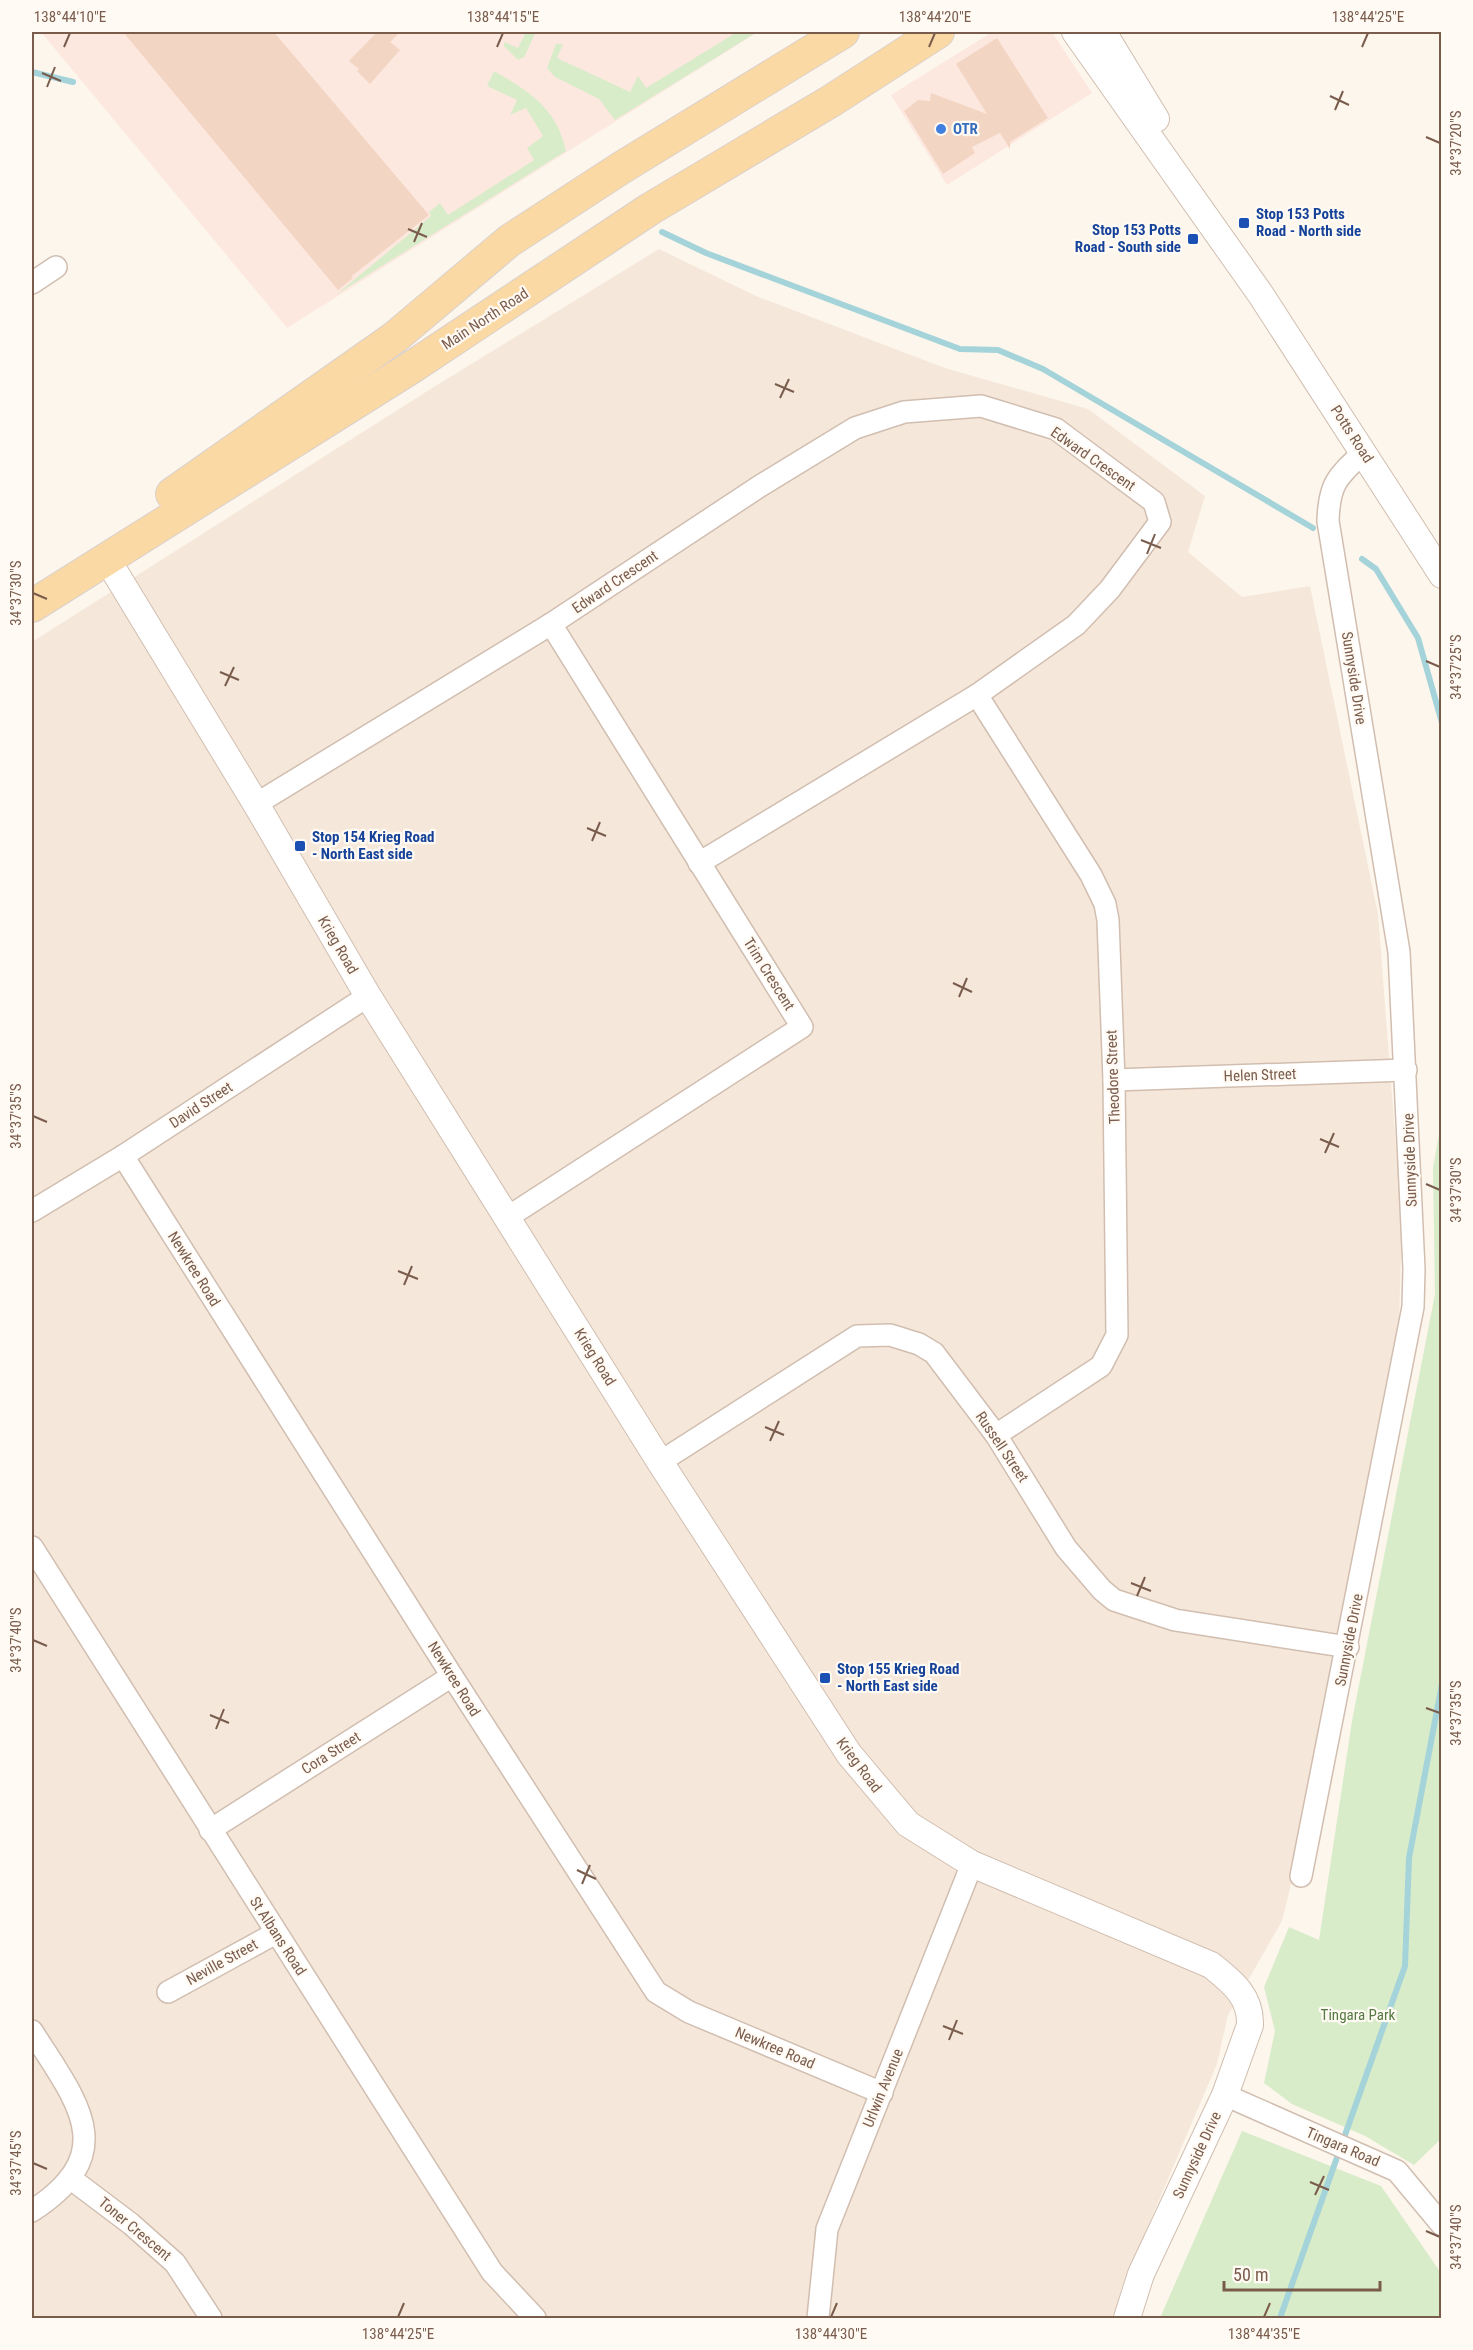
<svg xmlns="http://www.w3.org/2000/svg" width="1473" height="2350" viewBox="0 0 1473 2350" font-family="'Roboto Condensed',sans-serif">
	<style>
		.residential { fill: #f5e8da }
		.commercial { fill: #fde8e0 }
		.green { fill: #d8ecc9 }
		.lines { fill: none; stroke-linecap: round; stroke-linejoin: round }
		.stream { stroke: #a5d3da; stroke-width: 6 }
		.building { fill: #f3d5c3 }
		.minor-casing { stroke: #d1beb0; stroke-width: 24 }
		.tertiary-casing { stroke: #d1beb0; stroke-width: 28 }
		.primary-casing { stroke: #dad1cd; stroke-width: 34 }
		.minor { stroke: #fff; stroke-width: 21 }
		.tertiary { stroke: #fff; stroke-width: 26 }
		.primary { stroke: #fbd9a5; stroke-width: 32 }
		.ticks { fill: none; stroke: #7a5c4d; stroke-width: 2 }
		.shop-dot { fill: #3f7fe0; stroke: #fffaf3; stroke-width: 2 }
		.transit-dot { fill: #1a4fb4; stroke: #fffaf3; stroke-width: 2 }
		.labels { text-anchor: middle; stroke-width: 4.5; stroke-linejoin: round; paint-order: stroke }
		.shop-label { font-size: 15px; font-weight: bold; fill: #366cbe; stroke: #fffaf3; text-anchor: start }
		.transit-label { font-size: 15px; font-weight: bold; fill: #164399; stroke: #fffaf3; text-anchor: start }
		.street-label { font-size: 15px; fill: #7a5c4d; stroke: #fffaf3 }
		.park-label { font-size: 15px; fill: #537a41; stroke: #fffaf3 }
		.neatline { fill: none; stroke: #7a5c4d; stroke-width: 2 }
		.ticks-label { font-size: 15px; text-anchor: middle; fill: #7a5c4d }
	</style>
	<rect width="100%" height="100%" fill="#fdf6ec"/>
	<polygon class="residential" points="659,249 756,296 945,368 1088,409 1205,496 1188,552 1242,597 1310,586 1378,914 1402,1224 1399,1321 1307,1820 1282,1921 1228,2015 1217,2064 1122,2287 1113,2318 32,2318 32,642 429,390"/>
	<g class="commercial">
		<polygon points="41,32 758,32 287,328"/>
		<polygon points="992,32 1052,32 1092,93 947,185 891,95"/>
	</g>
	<g class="green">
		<polygon points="526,32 536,32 524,57 518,60 504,46 504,42 518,48"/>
		<polygon points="737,32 757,32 615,120 599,99 555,77 547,68 556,44 563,44 557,58 630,92 638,76 646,88"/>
		<path d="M 494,71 C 529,91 557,108 566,151 L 337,294 L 431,216 L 429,212 L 440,203 L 448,215 L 534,160 L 527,148 L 543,136 L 526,108 L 510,115 L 517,100 L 487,86 Z"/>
		<polygon points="1441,1123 1442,2138 1414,2165 1365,2136 1292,2104 1264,2083 1275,2031 1264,1987 1289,1927 1319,1940 1352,1721 1435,1294 1433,1168"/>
		<polygon points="1242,2131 1381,2186 1441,2273 1441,2318 1160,2318"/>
	</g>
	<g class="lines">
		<g class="stream">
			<polyline points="32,72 73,82"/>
			<polyline points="662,232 706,253 960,349 998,350 1043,369 1313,528"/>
			<polyline points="1362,559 1376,569 1418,638 1442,723"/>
			<polyline points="1280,2318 1405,1966 1409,1858 1442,1684"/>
		</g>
	</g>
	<g class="building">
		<polygon points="123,32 274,32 429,215 352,276 353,278 338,290"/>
		<polygon points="377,32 400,32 390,42 400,50 370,84 357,71 359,69 349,61"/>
		<polygon points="997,38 1048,118 1010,142 1010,149 1000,133 972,147 975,153 943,174 904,111 918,100 930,101 931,93 987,114 956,64"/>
	</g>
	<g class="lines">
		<defs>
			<g id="minor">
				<polyline points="32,283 56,267"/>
				<polyline points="977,695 1091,875 1105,904 1108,920 1114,1080 1117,1335 1101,1366 996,1435"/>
				<polyline points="256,804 551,624 760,486 855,428 904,412 981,406 1056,429 1154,502 1160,522 1110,589 1076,625 977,695 699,863"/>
				<polyline points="1114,1080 1406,1070"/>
				<polyline points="123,1156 452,1676 656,1992 689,2012 882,2093"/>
				<polyline points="32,1211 123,1156 368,996"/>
				<polyline points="508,1217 802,1027 551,624"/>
				<polyline points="660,1462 857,1336 890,1335 919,1344 934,1353 996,1435 1066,1548 1102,1590 1114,1600 1175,1620 1348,1647"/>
				<polyline points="32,1547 492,2272 535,2318"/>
				<polyline points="210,1830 452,1676"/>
				<path d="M 1301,1876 L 1413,1307 L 1414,1269 L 1399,952 L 1328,521 C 1329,483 1338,476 1364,452"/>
				<polyline points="168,1992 276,1933"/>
				<path d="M 32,2031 C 76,2101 123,2152 32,2211"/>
				<polyline points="1225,2095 1397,2171 1442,2225"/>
				<polyline points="70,2178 131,2224 175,2263 211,2318"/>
				<polyline points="818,2318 827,2229 972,1864"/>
			</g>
			<g id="tertiary">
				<polyline points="1075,32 1261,295 1442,575"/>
				<polyline points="1103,32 1156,119"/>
				<path d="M 107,559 L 256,804 L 368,996 L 660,1462 L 849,1754 L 908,1824 L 972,1864 L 1211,1965 C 1232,1982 1251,1996 1250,2025 L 1225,2095 L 1141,2274 L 1127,2318"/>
			</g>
			<g id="primary">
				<polyline points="172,494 394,338 509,241 621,168 843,32"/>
				<polyline points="32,606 412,367 650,209 831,101 938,32"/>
			</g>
		</defs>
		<use href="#minor" class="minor-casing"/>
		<use href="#tertiary" class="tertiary-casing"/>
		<use href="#primary" class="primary-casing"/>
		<use href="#minor" class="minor"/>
		<use href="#tertiary" class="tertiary"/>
		<use href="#primary" class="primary"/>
	</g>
	<path class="ticks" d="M 64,47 L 70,33M 497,47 L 503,33M 929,47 L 935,33M 1362,47 L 1368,33M 42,73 L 61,81M 47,87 L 55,67M 1330,96 L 1349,105M 1335,110 L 1343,91M 1426,137 L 1440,143M 408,229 L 427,237M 414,242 L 422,223M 775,384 L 794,392M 780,398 L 789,379M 1141,540 L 1161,548M 1147,554 L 1155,534M 33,593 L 47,599M 1426,661 L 1440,667M 220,672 L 239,680M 225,686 L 234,667M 587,828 L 606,836M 592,841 L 600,822M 953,983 L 972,992M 959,997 L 967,978M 33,1116 L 47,1122M 1320,1139 L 1339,1147M 1325,1153 L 1334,1133M 1426,1184 L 1440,1190M 398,1271 L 418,1279M 404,1285 L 412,1266M 765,1427 L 784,1435M 770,1441 L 779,1421M 1131,1583 L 1151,1591M 1137,1596 L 1145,1577M 33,1640 L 47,1646M 1426,1708 L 1440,1713M 210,1715 L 229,1723M 216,1729 L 224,1709M 577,1870 L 596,1879M 582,1884 L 590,1865M 943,2026 L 963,2034M 949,2040 L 957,2020M 33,2163 L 47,2169M 1310,2182 L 1329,2190M 1315,2195 L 1324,2176M 1426,2231 L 1440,2237M 398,2317 L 404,2303M 831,2317 L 837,2303M 1264,2317 L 1270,2303"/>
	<circle class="shop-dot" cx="941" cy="129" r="6"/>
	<g class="transit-dot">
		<rect x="1238" y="217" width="12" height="12" rx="3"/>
		<rect x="1187" y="233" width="12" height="12" rx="3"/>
		<rect x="294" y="840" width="12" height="12" rx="3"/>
		<rect x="819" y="1672" width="12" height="12" rx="3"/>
	</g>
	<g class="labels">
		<g class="shop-label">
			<text x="953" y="134">OTR</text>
		</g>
		<g class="transit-label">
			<text x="1256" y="219">Stop 153 Potts<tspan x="1256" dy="17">Road - North side</tspan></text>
			<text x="1181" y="235" text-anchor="end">Stop 153 Potts<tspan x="1181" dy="17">Road - South side</tspan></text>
			<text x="312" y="842">Stop 154 Krieg Road<tspan x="312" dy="17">- North East side</tspan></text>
			<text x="837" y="1674">Stop 155 Krieg Road<tspan x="837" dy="17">- North East side</tspan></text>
		</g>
		<g class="street-label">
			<text transform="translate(485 319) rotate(-33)" y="5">Main North Road</text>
			<text transform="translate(1352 434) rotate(57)" y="5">Potts Road</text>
			<text transform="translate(1093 459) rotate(35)" y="5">Edward Crescent</text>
			<text transform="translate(615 582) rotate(-34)" y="5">Edward Crescent</text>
			<text transform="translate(1354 678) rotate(81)" y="5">Sunnyside Drive</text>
			<text transform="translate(338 945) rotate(60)" y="5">Krieg Road</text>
			<text transform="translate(769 974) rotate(58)" y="5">Trim Crescent</text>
			<text transform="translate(1260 1075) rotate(-2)" y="5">Helen Street</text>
			<text transform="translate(1113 1077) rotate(-92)" y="5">Theodore Street</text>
			<text transform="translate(201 1105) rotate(-33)" y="5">David Street</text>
			<text transform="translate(1410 1160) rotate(-92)" y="5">Sunnyside Drive</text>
			<text transform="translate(194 1269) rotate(58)" y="5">Newkree Road</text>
			<text transform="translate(595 1357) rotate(58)" y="5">Krieg Road</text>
			<text transform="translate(1002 1447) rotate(56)" y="5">Russell Street</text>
			<text transform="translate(1349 1640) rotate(-79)" y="5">Sunnyside Drive</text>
			<text transform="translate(454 1679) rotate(58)" y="5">Newkree Road</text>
			<text transform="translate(331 1753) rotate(-32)" y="5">Cora Street</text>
			<text transform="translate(859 1765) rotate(53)" y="5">Krieg Road</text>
			<text transform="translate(278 1936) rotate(57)" y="5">St Albans Road</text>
			<text transform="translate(222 1962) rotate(-29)" y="5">Neville Street</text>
			<text transform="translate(775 2048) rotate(23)" y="5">Newkree Road</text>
			<text transform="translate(883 2088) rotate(-68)" y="5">Urlwin Avenue</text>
			<text transform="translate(1343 2147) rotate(23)" y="5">Tingara Road</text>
			<text transform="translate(1197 2155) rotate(-65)" y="5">Sunnyside Drive</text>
			<text transform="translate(135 2229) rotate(40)" y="5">Toner Crescent</text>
		</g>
		<g class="park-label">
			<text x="1358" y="2020">Tingara Park</text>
		</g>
	</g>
	<rect width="1473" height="2350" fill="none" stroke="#fffaf3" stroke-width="66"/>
	<path d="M1224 2281v9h156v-9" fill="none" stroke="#7a5c4d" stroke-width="3"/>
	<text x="1233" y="2281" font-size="18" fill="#7a5c4d" stroke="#fffaf3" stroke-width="4.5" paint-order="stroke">50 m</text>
	<rect x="33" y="33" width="1407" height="2284" class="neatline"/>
	<g class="ticks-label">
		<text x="70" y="22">138°44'10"E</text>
		<text x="503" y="22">138°44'15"E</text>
		<text x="935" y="22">138°44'20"E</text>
		<text x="1368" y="22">138°44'25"E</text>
		<text transform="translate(1456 143) rotate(-90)" y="5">34°37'20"S</text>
		<text transform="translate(16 593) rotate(-90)" y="5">34°37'30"S</text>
		<text transform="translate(1456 667) rotate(-90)" y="5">34°37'25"S</text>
		<text transform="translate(16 1116) rotate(-90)" y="5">34°37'35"S</text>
		<text transform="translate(1456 1190) rotate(-90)" y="5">34°37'30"S</text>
		<text transform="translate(16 1640) rotate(-90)" y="5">34°37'40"S</text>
		<text transform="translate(1456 1713) rotate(-90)" y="5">34°37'35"S</text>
		<text transform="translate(16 2163) rotate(-90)" y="5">34°37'45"S</text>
		<text transform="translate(1456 2237) rotate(-90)" y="5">34°37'40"S</text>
		<text x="398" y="2339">138°44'25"E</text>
		<text x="831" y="2339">138°44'30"E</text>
		<text x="1264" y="2339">138°44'35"E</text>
	</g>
</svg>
